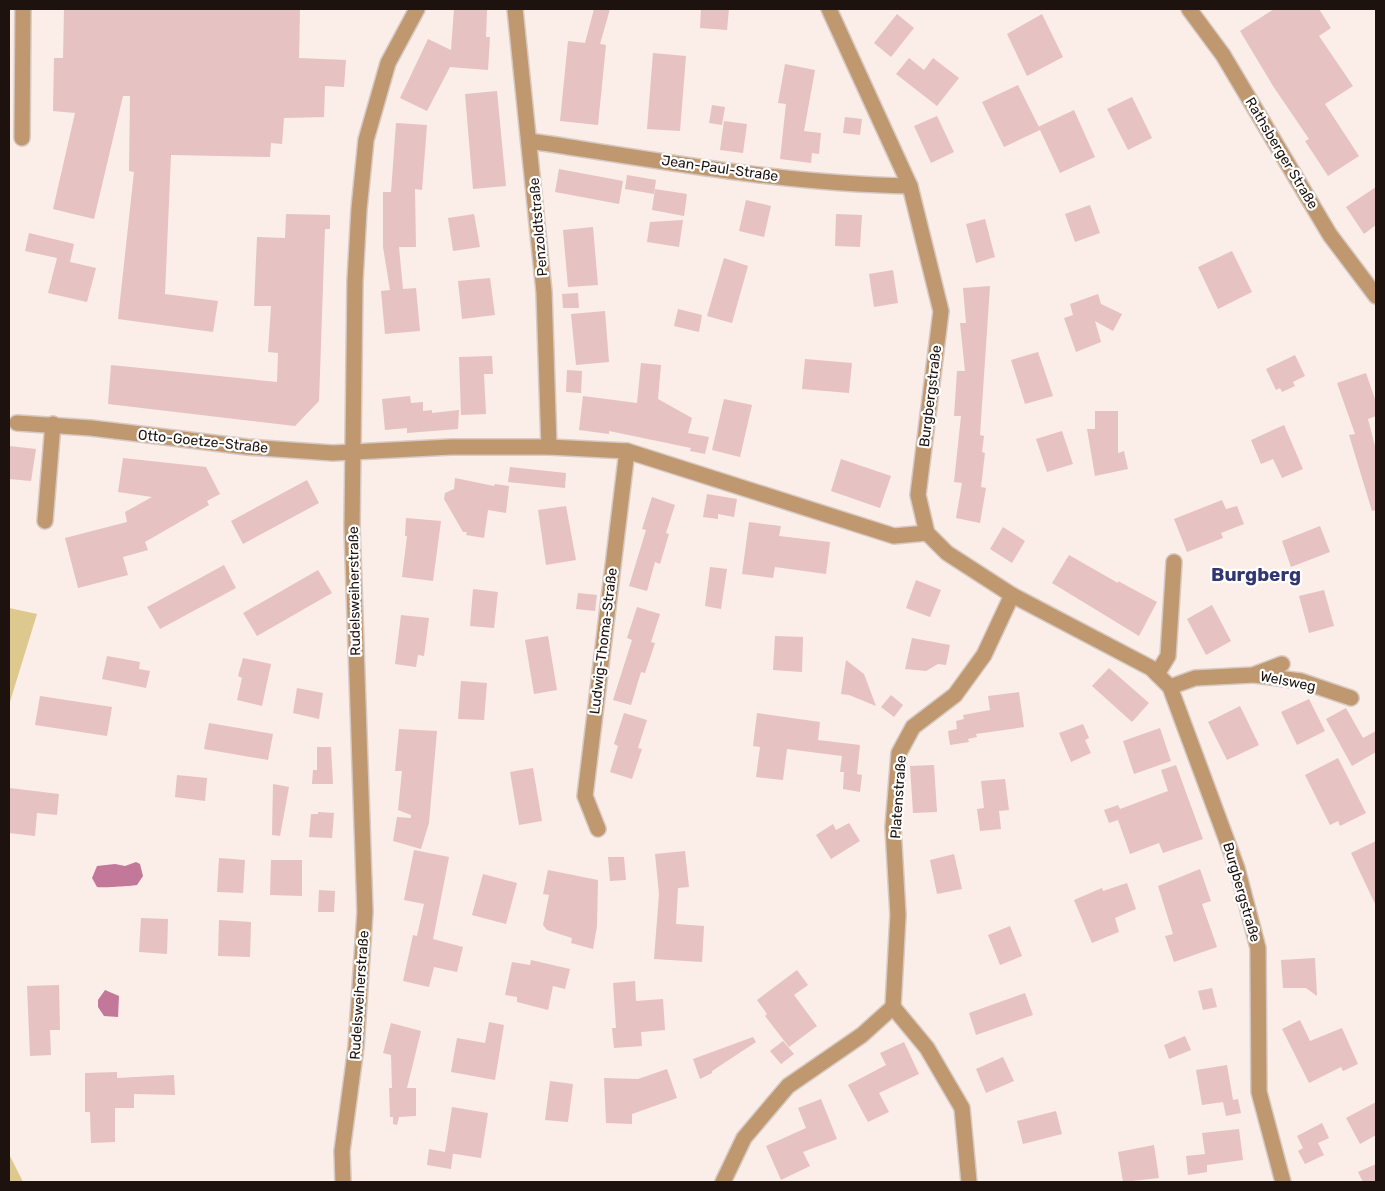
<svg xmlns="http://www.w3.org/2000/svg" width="1385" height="1191" viewBox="0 0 1385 1191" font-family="Rubik,sans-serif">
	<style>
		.green { fill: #ddc98e }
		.water { fill: #c37899 }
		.building { fill: #e7c2c2 }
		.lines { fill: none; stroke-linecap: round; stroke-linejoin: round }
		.minor-casing { stroke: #d7cac4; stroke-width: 18 }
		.minor { stroke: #bf986f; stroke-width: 15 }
		.labels { text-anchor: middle; stroke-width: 4.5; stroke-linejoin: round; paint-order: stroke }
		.street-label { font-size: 14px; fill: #1d120d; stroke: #fff }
		.district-label { font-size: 19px; font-weight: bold; fill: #323671; stroke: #fff }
	</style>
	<rect width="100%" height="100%" fill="#fbede7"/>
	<g class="green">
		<polygon points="9,608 37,614 9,705"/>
		<polygon points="9,1154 23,1182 9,1182"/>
	</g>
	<g class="water">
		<path d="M 136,862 L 140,864 L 143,876 L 137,885 C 131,886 101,888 97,887 L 92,878 L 97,866 L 115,864 L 125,866 Z"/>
		<polygon points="105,990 119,996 118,1017 104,1016 98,1007 98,1000"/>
	</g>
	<g class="building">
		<polygon points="64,9 300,9 299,58 346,60 344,87 325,86 324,117 284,118 282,144 271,143 270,157 171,155 165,294 218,301 213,332 118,319 134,172 129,171 130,96 123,96 94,219 53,209 75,113 53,111 54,58 63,58"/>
		<polygon points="454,9 487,9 486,37 490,37 488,70 450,67 427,111 400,98 428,39 451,50"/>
		<polygon points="594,9 610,9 600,44 606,45 598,125 560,121 568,41 585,43"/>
		<polygon points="701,9 729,9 727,30 700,28"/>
		<polygon points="1274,9 1319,9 1331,28 1319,36 1353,86 1325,104 1359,156 1328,176 1305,141 1309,139 1273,86 1240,31"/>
		<polygon points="897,14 914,28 891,57 874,43"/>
		<polygon points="1042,14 1063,57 1027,76 1007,34"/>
		<polygon points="653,53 686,56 680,131 647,129"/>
		<polygon points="909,58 924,70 933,58 959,78 937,106 896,74"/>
		<polygon points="785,64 815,70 804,131 821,133 819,154 812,153 811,163 780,159 786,104 778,103"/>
		<polygon points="1018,85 1040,129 1038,127 1074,110 1095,157 1060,173 1040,130 1004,147 982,102"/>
		<polygon points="497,91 506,186 473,189 465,94"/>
		<polygon points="1132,97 1152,138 1128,150 1107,109"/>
		<polygon points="712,105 725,107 722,125 709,123"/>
		<polygon points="937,116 954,152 931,163 914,126"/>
		<polygon points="845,117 862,119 860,135 843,133"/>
		<polygon points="724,121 747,124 743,153 720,150"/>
		<polygon points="396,123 427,125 422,190 415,189 416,247 399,247 403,289 416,288 420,331 385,334 381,291 390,290 383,247 383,192 391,192"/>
		<polygon points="559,169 623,181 619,204 555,192"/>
		<polygon points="627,175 656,180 654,194 625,189"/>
		<polygon points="1376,187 1376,225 1364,234 1346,207"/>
		<polygon points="655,189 687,194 684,216 652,210"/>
		<polygon points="746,200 771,206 764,237 739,231"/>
		<polygon points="1090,205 1100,233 1075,242 1065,214"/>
		<polygon points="286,214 330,215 330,229 325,229 319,401 295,426 108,404 111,365 277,382 278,353 268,352 271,306 254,306 257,237 285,238"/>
		<polygon points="474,214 480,247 453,251 448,218"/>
		<polygon points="836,214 862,215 860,247 835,246"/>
		<polygon points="985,219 995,257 976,263 966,224"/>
		<polygon points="683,220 679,247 647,242 650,222"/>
		<polygon points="593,227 598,285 568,287 563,230"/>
		<polygon points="29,233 74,244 70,262 96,268 87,302 48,293 57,258 25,251"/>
		<polygon points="1232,251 1252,292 1218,309 1198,267"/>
		<polygon points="724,258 748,266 732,323 707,316"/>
		<polygon points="893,270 898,303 874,307 869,274"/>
		<polygon points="490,278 495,315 462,319 458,281"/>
		<polygon points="990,286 980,435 984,436 982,452 985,453 981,487 986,488 980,523 956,518 962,483 954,482 961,416 954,416 957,371 965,371 960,323 966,323 963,288"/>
		<polygon points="578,293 579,308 563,308 562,294"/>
		<polygon points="1098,294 1101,304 1122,314 1113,331 1095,321 1101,342 1076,352 1064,318 1073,315 1070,304"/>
		<polygon points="678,309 702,315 699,332 674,326"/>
		<polygon points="605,311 609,362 576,365 571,314"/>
		<polygon points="1038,352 1053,396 1025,404 1011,360"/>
		<polygon points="1295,355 1305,376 1293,382 1295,386 1282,392 1280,388 1276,390 1266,369"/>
		<polygon points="492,356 493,374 484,374 486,414 461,415 459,357"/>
		<polygon points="805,359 852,363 849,393 802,389"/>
		<polygon points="641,363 661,365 658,399 692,418 688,433 709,437 705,454 690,451 691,448 609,431 609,434 579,430 583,396 637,403"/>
		<polygon points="567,370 582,371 581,393 566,392"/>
		<polygon points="1366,373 1376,402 1376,416 1368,419 1376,450 1376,510 1372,511 1349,435 1355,434 1337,383"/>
		<polygon points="410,396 411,403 423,402 423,411 432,410 432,413 459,410 458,429 407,433 407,428 385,430 382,399"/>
		<polygon points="724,399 752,405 740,457 712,450"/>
		<polygon points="1095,411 1118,411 1118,453 1124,451 1128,469 1095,476 1087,429 1095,429"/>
		<polygon points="1284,425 1303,469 1282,478 1273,459 1261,464 1251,440"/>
		<polygon points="1062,431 1073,464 1047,472 1036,439"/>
		<polygon points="9,446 36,449 31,481 9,479"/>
		<polygon points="123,458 206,467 220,494 207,501 209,505 145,542 148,550 123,557 128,575 78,588 65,538 127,522 125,512 152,497 118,492"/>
		<polygon points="841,459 891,476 880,508 831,491"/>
		<polygon points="510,467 566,473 565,488 508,482"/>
		<polygon points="455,478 494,486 495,484 509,486 506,513 488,510 484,538 466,535 467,532 463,532 444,499 445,493 454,489"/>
		<polygon points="307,480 319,503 243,544 231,521"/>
		<polygon points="707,494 737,499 734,517 718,514 718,519 703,517"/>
		<polygon points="652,497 675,505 666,533 669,534 660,564 655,562 647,591 629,586 646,530 642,529"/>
		<polygon points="1222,500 1226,509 1237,506 1244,524 1221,533 1223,538 1187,552 1174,519"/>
		<polygon points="566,506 576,560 546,565 538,510"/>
		<polygon points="406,518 441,521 433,581 402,577 407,536 405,536"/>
		<polygon points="749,522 781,526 779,536 830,542 826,574 775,567 773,578 742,574"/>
		<polygon points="1320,526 1330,552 1291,567 1282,541"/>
		<polygon points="1003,527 1025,541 1012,563 990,549"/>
		<polygon points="1069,555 1118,583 1118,581 1157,602 1139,636 1052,583"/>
		<polygon points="224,565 236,588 160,629 147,607"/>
		<polygon points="710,567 727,569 721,609 705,606"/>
		<polygon points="318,570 332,593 257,636 243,613"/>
		<polygon points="916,580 941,590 930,617 906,608"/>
		<polygon points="473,589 498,592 494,628 470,626"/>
		<polygon points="1324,590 1334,626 1309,633 1299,596"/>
		<polygon points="578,593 597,595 595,611 576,609"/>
		<polygon points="1212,605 1231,641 1206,655 1187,619"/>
		<polygon points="637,607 660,614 651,642 655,643 645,673 641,672 631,705 613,700 632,640 627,638"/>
		<polygon points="401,615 429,618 424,656 418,655 416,667 395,664"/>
		<polygon points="548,636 557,690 534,694 525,640"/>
		<polygon points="775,636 803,637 802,672 773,670"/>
		<polygon points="912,638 950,645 946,665 938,664 926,671 905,669"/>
		<polygon points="107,656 140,662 139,669 150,671 146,688 102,679"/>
		<polygon points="243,658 271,664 262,706 237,700 242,678 238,676"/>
		<polygon points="846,660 864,674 876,706 849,695 841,694"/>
		<polygon points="1109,668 1149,703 1132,722 1092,686"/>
		<polygon points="461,681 487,683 484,720 458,719"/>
		<polygon points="297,688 323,693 319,719 293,713"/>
		<polygon points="1019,692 1024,727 976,734 977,737 968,739 969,742 950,745 948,731 957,729 956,721 964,719 963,715 990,710 988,696"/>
		<polygon points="891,695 903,705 894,717 881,707"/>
		<polygon points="40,696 112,707 107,736 35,725"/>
		<polygon points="1309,699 1325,731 1297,745 1281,712"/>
		<polygon points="1240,706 1259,745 1227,760 1208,722"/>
		<polygon points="1346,708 1363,738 1376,731 1376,752 1352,766 1326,719"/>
		<polygon points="624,713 647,720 638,748 642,749 632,779 610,772 618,746 614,744"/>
		<polygon points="757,713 820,722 818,740 860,745 857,774 862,775 860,792 843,789 844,772 840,772 842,756 787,749 783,780 756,777 760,747 753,746"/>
		<polygon points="209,723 273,734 268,760 204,749"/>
		<polygon points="1083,724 1089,738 1085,740 1091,753 1071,762 1059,733"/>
		<polygon points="1160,728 1171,761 1134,774 1123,741"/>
		<polygon points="399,729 437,731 429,823 421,849 393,841 397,817 411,818 411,815 398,810 402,771 395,771"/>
		<polygon points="317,747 331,747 333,784 312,784 313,770 317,770"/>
		<polygon points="1338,758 1366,813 1340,826 1338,821 1330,825 1305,775"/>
		<polygon points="934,765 937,812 913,813 910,766"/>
		<polygon points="1176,765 1203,839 1163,853 1159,843 1130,854 1118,820 1109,823 1104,810 1118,805 1120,809 1168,791 1161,770"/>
		<polygon points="533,768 542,821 519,825 510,772"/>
		<polygon points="177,775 207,778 205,801 175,797"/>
		<polygon points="1005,779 1009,810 999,811 1001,829 980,831 977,809 984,808 981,781"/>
		<polygon points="273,784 289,787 280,836 272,835"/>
		<polygon points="10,788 59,794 57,815 37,813 35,836 9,833"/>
		<polygon points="318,812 334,813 332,838 309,837 311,814 318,814"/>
		<polygon points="849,823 860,841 831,859 816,835 833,824 836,830"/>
		<polygon points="1376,841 1376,906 1351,853"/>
		<polygon points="414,850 449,857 433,939 463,947 457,972 434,967 429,987 403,981 413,935 417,936 424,904 404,900"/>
		<polygon points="685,851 689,887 678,888 676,924 704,926 702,962 654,959 659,894 655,854"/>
		<polygon points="954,854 962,889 937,894 930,860"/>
		<polygon points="608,857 624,857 626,880 610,881"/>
		<polygon points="219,858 245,860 243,893 217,892"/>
		<polygon points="271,860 302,860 302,896 270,895"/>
		<polygon points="1200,869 1211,901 1202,904 1217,947 1174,962 1165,936 1173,934 1158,886"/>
		<polygon points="548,870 598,880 597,926 593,949 571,943 572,938 547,930 543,925 549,895 543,894"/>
		<polygon points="483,874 517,883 506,924 472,915"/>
		<polygon points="1127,883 1136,909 1115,918 1119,932 1092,943 1074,900 1102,888 1103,891"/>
		<polygon points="319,890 335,891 334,912 318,912"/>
		<polygon points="141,918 168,919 167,954 139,952"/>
		<polygon points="219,920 251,922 250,957 218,956"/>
		<polygon points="1010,926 1022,956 1000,965 988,935"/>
		<polygon points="1315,958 1317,996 1306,988 1283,988 1281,960"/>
		<polygon points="531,960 570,969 565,989 553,986 548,1010 517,1002 517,997 505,995 512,962 530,965"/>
		<polygon points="797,970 808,985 794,995 817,1026 789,1047 765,1016 767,1014 757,1000"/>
		<polygon points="635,981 636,1001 663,999 665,1030 641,1032 642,1046 614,1048 612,1028 616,1028 613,983"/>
		<polygon points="59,985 60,1030 50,1030 51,1055 30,1056 27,986"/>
		<polygon points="1212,988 1217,1007 1203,1010 1198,991"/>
		<polygon points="1025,993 1033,1015 976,1035 969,1013"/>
		<polygon points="1300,1020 1310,1041 1342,1028 1358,1064 1343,1071 1341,1067 1309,1083 1282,1029"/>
		<polygon points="489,1022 504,1025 495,1080 451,1072 457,1038 485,1043"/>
		<polygon points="391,1023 421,1031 407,1088 416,1088 416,1116 399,1117 397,1125 393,1124 393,1117 390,1117 389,1088 392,1088 391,1055 383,1053"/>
		<polygon points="1185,1036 1191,1050 1169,1059 1164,1045"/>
		<polygon points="753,1037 756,1042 712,1071 712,1073 700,1079 693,1059"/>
		<polygon points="783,1041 794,1054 781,1064 770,1051"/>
		<polygon points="904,1042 919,1074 879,1093 889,1112 868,1122 848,1085 886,1065 880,1053"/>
		<polygon points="1003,1057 1014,1081 986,1093 976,1069"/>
		<polygon points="1227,1065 1233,1100 1238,1099 1241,1113 1226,1116 1223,1102 1202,1105 1196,1070"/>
		<polygon points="667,1069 677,1098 632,1114 632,1124 606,1123 604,1078 638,1079"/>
		<polygon points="117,1072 117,1078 174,1075 175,1095 134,1094 134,1108 115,1108 115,1142 91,1143 90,1112 85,1112 85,1073"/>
		<polygon points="550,1081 573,1084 568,1122 545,1120"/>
		<polygon points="821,1099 837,1139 803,1152 810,1166 781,1180 766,1146 806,1128 798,1108"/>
		<polygon points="1376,1102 1376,1135 1360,1144 1346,1118"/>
		<polygon points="452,1107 488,1113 481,1158 449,1153 453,1153 451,1169 427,1165 429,1149 445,1152"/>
		<polygon points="1056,1111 1062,1134 1023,1144 1017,1121"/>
		<polygon points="1322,1123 1329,1138 1318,1143 1324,1155 1305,1164 1298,1151 1303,1148 1297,1136"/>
		<polygon points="1239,1129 1243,1160 1207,1165 1207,1172 1188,1175 1186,1156 1205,1154 1202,1133"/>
		<polygon points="1154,1145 1159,1178 1123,1182 1118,1152"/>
		<polygon points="1376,1164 1376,1182 1363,1182 1358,1172"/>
	</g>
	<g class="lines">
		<defs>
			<g id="minor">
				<polyline points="515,9 544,292 549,447"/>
				<polyline points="829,9 910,186 941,311 918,495 927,533 947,553 1012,595 1151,668 1170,687 1237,868 1258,948 1259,1092 1283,1182"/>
				<polyline points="1189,9 1223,55 1330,235 1376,296"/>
				<polyline points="22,138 23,9"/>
				<path d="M 530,141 C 656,160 783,184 910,186"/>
				<polyline points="17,423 91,428 247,447 333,453 451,447 549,447 627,451 894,536 927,533"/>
				<polyline points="45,521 53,424"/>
				<polyline points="1157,674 1168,656 1174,562"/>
				<polyline points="1254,675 1301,681 1351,698"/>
				<polyline points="1170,687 1195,678 1253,675 1282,664"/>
				<polyline points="598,829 585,796 627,451"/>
				<polyline points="893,1007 927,1048 962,1108 969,1182"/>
				<polyline points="343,1182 342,1151 356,1047 365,912 352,527 355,281 359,209 366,140 388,63 417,9"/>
				<polyline points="723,1182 744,1138 788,1086 862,1035 893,1007 898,915 893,827 899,753 913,727 955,695 984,655 1012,595"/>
			</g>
		</defs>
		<use href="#minor" class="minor-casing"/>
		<use href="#minor" class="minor"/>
	</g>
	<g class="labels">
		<g class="street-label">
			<text transform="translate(1282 153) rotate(59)" y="5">Rathsberger Straße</text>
			<text transform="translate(720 168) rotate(8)" y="5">Jean-Paul-Straße</text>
			<text transform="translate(538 227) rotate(-95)" y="5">Penzoldtstraße</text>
			<text transform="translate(930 396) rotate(-83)" y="5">Burgbergstraße</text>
			<text transform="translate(203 441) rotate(6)" y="5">Otto-Goetze-Straße</text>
			<text transform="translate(354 591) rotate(-91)" y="5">Rudelsweiherstraße</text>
			<text transform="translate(603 641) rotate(-83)" y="5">Ludwig-Thoma-Straße</text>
			<text transform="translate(1288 681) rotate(11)" y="5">Welsweg</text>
			<text transform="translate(898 797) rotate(-86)" y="5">Platenstraße</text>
			<text transform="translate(1242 892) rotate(74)" y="5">Burgbergstraße</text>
			<text transform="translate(359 995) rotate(-86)" y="5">Rudelsweiherstraße</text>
		</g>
		<g class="district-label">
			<text x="1256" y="581">Burgberg</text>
		</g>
	</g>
	<rect width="1385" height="1191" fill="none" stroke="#1d120d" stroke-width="20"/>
</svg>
